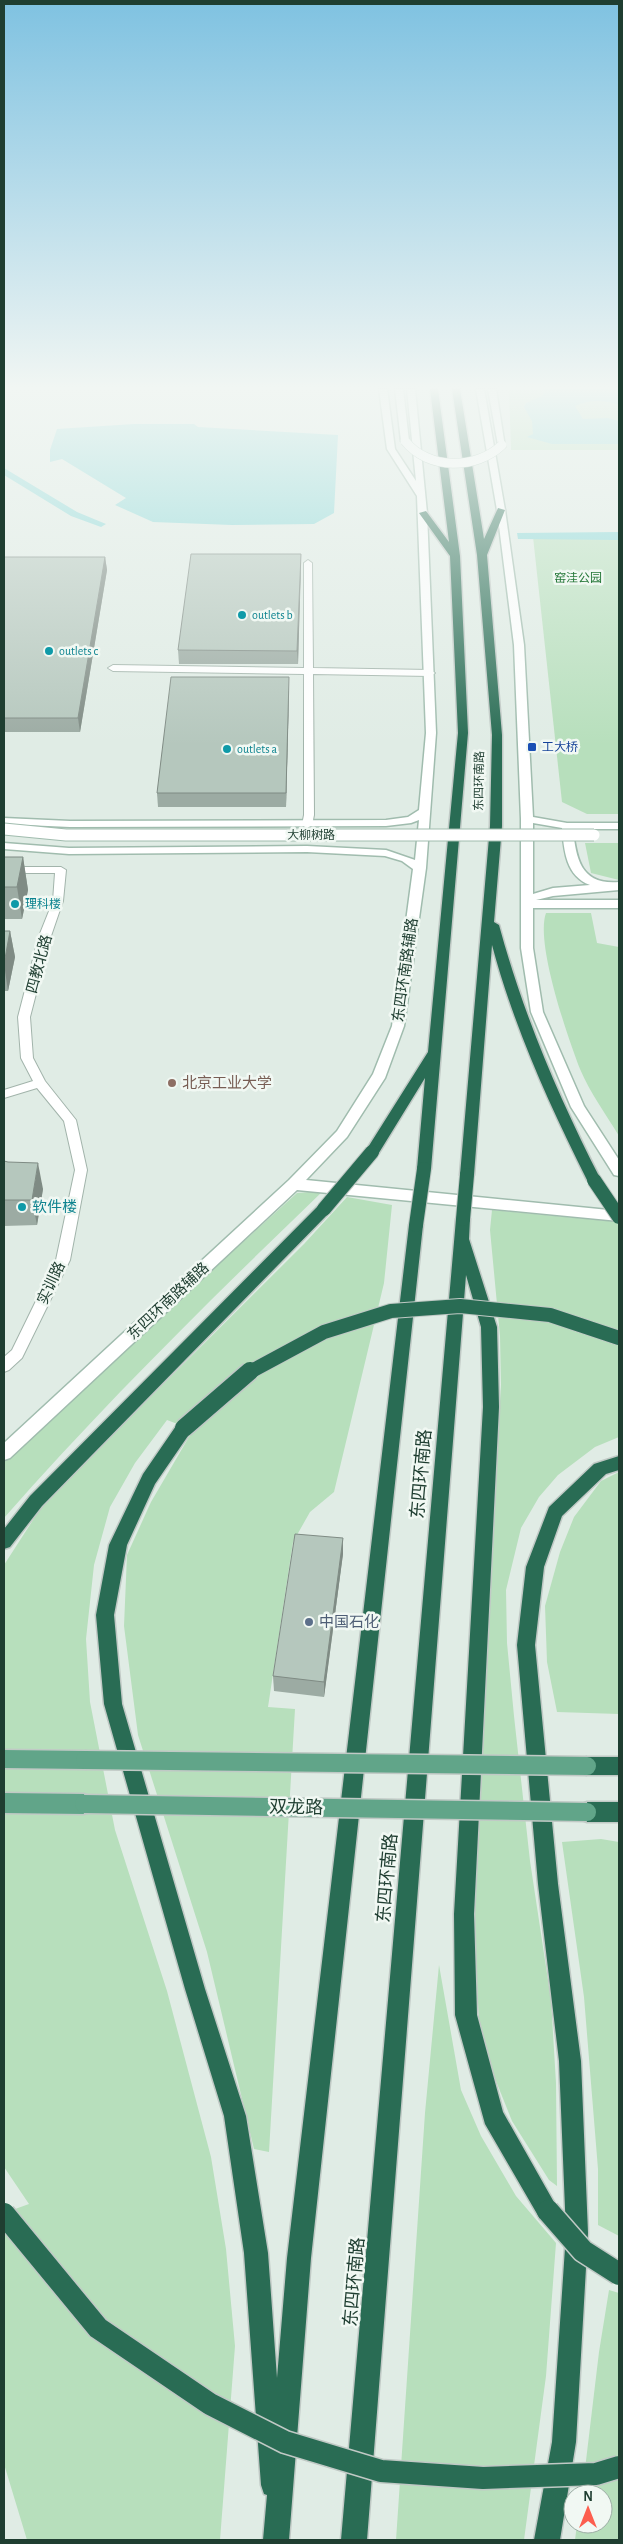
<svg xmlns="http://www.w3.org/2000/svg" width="623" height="2544" viewBox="0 0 623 2544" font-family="'Alegreya Sans','Noto Sans SC',sans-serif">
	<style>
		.green { fill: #b7dfbc }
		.water { fill: #83d6d6 }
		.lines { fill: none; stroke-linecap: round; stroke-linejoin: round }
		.canal { fill: #83d6d6; fill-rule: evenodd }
		.street-casing { stroke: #a2b4ab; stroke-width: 2 }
		.secondary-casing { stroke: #a0bcae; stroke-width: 3 }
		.primary-casing { stroke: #c0c9c5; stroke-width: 3 }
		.highway-casing { stroke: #c0c9c5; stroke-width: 3 }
		.street { fill: #fff; fill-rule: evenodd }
		.secondary { fill: #fff; fill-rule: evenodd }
		.primary { fill: #61a589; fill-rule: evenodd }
		.highway { fill: #296c54; fill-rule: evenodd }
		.secondary-bridge-far1-casing { stroke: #a0bcae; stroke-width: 10; stroke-linecap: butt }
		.secondary-bridge-casing { stroke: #a0bcae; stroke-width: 13; stroke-linecap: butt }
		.primary-bridge-casing { stroke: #c0c9c5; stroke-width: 21; stroke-linecap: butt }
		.highway-bridge-far2-casing { stroke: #c0c9c5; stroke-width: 16; stroke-linecap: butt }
		.highway-bridge-far1-casing { stroke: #c0c9c5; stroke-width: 21; stroke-linecap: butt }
		.highway-bridge-casing { stroke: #c0c9c5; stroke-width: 25; stroke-linecap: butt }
		.secondary-bridge-far1 { stroke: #fff; stroke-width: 9 }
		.secondary-bridge { stroke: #fff; stroke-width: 11 }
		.primary-bridge { stroke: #61a589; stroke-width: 18 }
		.highway-bridge-far2 { stroke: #296c54; stroke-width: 14 }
		.highway-bridge-far1 { stroke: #296c54; stroke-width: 18 }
		.highway-bridge { stroke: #296c54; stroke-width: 22 }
		.wall { fill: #9caba3 }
		.shaded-wall { fill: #7f8b84 }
		.building { fill: #b5c7bd; stroke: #7f8b84 }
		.culture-dot { fill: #0f9aa8; stroke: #f1f8f3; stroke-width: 2 }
		.transit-dot { fill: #1a4fb4; stroke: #f1f8f3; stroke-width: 2 }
		.education-dot { fill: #8d6e63; stroke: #f1f8f3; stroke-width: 2 }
		.service-dot { fill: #5c6f8a; stroke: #f1f8f3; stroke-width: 2 }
		.labels { text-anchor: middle; stroke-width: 5; stroke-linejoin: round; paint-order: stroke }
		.far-park-label { font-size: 12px; fill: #267839; stroke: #f1f8f3 }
		.far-culture-label { font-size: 12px; fill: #0d838f; stroke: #f1f8f3; text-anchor: start }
		.far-transit-label { font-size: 12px; fill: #164399; stroke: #f1f8f3; text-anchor: start }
		.far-street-label { font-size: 12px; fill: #1f3e31; stroke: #f1f8f3 }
		.street-label { font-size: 15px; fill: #1f3e31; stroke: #f1f8f3 }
		.education-label { font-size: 15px; fill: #785e54; stroke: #f1f8f3; text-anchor: start }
		.culture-label { font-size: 15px; fill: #0d838f; stroke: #f1f8f3; text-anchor: start }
		.service-label { font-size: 15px; fill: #4e5e75; stroke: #f1f8f3; text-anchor: start }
		.near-street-label { font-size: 18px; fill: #1f3e31; stroke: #f1f8f3 }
	</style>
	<rect width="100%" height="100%" fill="#e0ece5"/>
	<g class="green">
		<polygon points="509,389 619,389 619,450 511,450"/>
		<polygon points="533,537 619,537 619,814 587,814 562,802"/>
		<polygon points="585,843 619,843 619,880 591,873"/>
		<path d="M 546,913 L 591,913 L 597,943 L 619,947 L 619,1136 C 606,1114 590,1093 580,1069 C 568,1038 535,943 546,913 Z"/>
		<path d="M 323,1191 C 213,1297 105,1403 4,1518 L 4,1459 L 297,1193 Z"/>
		<polygon points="347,1197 392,1205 384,1283 334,1492 310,1512 293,1542 268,1707 295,1709 269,2152 254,2149 207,1952 138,1735 124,1626 127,1555 151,1502 193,1430 167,1420 135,1463 110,1507 94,1565 86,1639 90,1702 115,1830 167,1991 211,2157 226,2249 235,2346 220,2540 27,2540 4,2464 4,2213 29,2204 4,2167 4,1565 44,1503 304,1244"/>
		<polygon points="492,1210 619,1222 619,1437 595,1447 558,1475 539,1497 521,1528 506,1590 507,1643 514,1716 530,1861 551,2000 556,2083 557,2186 549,2180 512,2121 494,2076 479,2019 476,1971 474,1929 481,1709 501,1385 500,1336 490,1230"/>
		<polygon points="619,1472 619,1714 557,1712 547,1662 545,1606 560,1552 574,1517 601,1481"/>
		<polygon points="601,1839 619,1842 619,2236 598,2225 598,2169 584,1997 562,1842"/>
		<polygon points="439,1965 461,2090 481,2136 516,2196 556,2243 546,2376 524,2540 396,2540 425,2113"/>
		<polygon points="609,2290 619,2293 619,2540 575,2540 577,2524 603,2524 603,2494 582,2494 599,2352"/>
	</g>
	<g class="water">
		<path d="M 543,389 L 619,389 L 619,405 C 605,400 589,399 575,406 L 583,419 L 608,418 L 619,421 L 619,444 L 552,444 L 527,437 L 533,434 L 532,421 L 524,407 L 526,403 L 542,396 L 545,392 Z"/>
		<polygon points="134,424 194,424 198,427 338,435 334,513 314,524 232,525 153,522 115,505 126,498 62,459 50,462 50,450 57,429"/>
		<polygon points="619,532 619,540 518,539 517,533"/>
	</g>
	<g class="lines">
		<polygon class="canal" points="4,468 77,512 106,524 101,527 71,516 4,475"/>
		<defs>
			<g id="street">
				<polygon points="308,560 312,563 313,668 430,670 435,673 430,676 313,674 314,815 312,825 307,828 302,825 304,815 304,674 113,671 108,668 113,665 304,668 304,563"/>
				<polygon points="4,867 61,867 66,870 63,901 51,936 30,1017 33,1058 45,1081 76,1120 87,1170 70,1260 22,1358 9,1370 4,1372 4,1357 12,1350 56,1260 75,1170 64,1121 37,1088 4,1098 4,1090 33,1081 21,1058 18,1017 39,936 53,901 55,873 4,873"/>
			</g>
			<g id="secondary">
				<polygon points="379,389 387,389 395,449 416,481 407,389 415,389 427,513 436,733 426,868 404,1026 385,1078 347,1137 306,1180 619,1211 619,1221 297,1190 10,1458 4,1460 4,1443 289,1180 337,1131 373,1074 392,1026 413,869 402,861 385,856 307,852 69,854 4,849 4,843 69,848 307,846 386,850 415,860 419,820 411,823 386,826 70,827 4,824 4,818 70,821 386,820 408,817 419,810 426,733 417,496 387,449"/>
				<polygon points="395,389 403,389 409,441 405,443 401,441"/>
				<path d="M 476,389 L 484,389 L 505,510 L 524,645 L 533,817 L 567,823 L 619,823 L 619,829 L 573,829 C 576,861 582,885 619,882 L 619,890 L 553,896 L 536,900 L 619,900 L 619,908 L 533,908 L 533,948 L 543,1012 L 584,1106 L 619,1160 L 619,1176 L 614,1175 L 571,1107 L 531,1012 L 521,948 L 521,819 L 514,645 L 497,510 ZM 533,823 L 562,828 C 564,851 566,876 590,885 L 553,888 L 533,894 Z"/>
				<polygon points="488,389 496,389 505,447 498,445"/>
			</g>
			<g id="primary">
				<polygon points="4,1750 85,1751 92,1753 95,1760 92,1767 85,1769 4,1768"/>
				<polygon points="4,1793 84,1794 91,1797 94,1804 91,1811 84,1814 4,1813"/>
			</g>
			<g id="highway">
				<polygon points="430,389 438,389 460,556 468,733 431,1169 424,1174 417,1169 425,1078 377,1156 367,1156 365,1152 428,1052 458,733 450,556 419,513 426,511 449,542"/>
				<path d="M 452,389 L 460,389 L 484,539 L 498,508 L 505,510 L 487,555 L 502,735 L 502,826 L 494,922 L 499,925 C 523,1014 559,1098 601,1180 L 594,1185 L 587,1180 C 549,1104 514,1027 492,945 L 474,1175 L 467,1180 L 460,1175 L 490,826 L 492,735 L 477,555 Z"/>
				<polygon points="324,1204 329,1205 331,1209 329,1213 42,1506 10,1547 4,1549 4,1529 30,1496 319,1205"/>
				<polygon points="463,1214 468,1215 470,1219 469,1239 497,1327 499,1407 474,1914 477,2015 503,2112 559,2211 556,2219 548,2222 540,2219 485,2124 455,2015 454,1914 483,1407 481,1327 466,1275 367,2540 341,2540 456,1219 458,1215"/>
				<polygon points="416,1220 421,1221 423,1225 311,2258 289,2540 263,2540 267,2495 264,2494 261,2485 244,2253 224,2116 185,1989 104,1704 96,1615 109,1545 143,1474 178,1423 184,1421 190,1423 192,1428 190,1433 155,1484 127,1545 114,1615 122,1704 205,1989 246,2116 268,2253 277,2378 287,2258 409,1225 411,1221"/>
				<polygon points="619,1456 619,1470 606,1474 562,1516 544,1567 535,1645 558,1884 581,2061 588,2233 576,2442 560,2540 534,2540 552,2442 566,2233 559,2061 538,1884 517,1645 526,1567 549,1507 594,1464"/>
				<polygon points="587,1757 619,1757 619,1775 587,1775 580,1773 577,1766 580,1759"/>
				<polygon points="587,1802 619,1802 619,1822 587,1822 580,1819 577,1812 580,1805"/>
			</g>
		</defs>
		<use href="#street" class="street-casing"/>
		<use href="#secondary" class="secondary-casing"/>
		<use href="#primary" class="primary-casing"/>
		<use href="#highway" class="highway-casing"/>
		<use href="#street" class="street"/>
		<use href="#secondary" class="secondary"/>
		<use href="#primary" class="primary"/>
		<use href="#highway" class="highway"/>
		<defs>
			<path id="secondary-bridge-far1" d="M 405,441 C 428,470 476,470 502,445"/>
			<polyline id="secondary-bridge" points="4,829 66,835 594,835"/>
			<g id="primary-bridge">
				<polyline points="85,1760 587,1766"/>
				<polyline points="84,1804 587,1812"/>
			</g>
			<g id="highway-bridge-far2">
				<polyline points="594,1180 619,1217"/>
				<polyline points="324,1209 372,1152"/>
				<polyline points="463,1219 467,1175"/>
				<polyline points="416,1225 424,1169"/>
				<polyline points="248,1373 324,1332 391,1311 460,1306 550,1315 619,1338"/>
			</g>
			<polyline id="highway-bridge-far1" points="184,1428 250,1371"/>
			<g id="highway-bridge">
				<polyline points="548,2211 583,2251 619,2274"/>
				<polyline points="4,2214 98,2328 210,2404 285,2442 381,2471 483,2478 596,2474 619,2467"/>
			</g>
		</defs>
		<use href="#secondary-bridge-far1" class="secondary-bridge-far1-casing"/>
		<use href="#secondary-bridge" class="secondary-bridge-casing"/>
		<use href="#primary-bridge" class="primary-bridge-casing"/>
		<use href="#highway-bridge-far2" class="highway-bridge-far2-casing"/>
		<use href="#highway-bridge-far1" class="highway-bridge-far1-casing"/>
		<use href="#highway-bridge" class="highway-bridge-casing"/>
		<use href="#secondary-bridge-far1" class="secondary-bridge-far1"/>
		<use href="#secondary-bridge" class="secondary-bridge"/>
		<use href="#primary-bridge" class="primary-bridge"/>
		<use href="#highway-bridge-far2" class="highway-bridge-far2"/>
		<use href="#highway-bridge-far1" class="highway-bridge-far1"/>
		<use href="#highway-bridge" class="highway-bridge"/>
	</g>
	<g class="wall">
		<polygon points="301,554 298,664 179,664 178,650"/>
		<polygon points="4,557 105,557 107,570 80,732 4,732"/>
		<polygon points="289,691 286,807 158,807 157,793"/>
		<polygon points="4,857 23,857 28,890 22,919 4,919"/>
		<polygon points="4,931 10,931 15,957 8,991 4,991"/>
		<polygon points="4,1161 43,1189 37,1225 4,1226"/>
		<polygon points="343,1538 343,1554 324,1697 274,1691 273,1676"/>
	</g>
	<g class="shaded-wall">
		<polygon points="301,554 301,567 298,664 297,651"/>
		<polygon points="105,557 107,570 80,732 78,718"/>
		<polygon points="289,677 289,691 286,807 286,793"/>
		<polygon points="23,857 28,890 22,919 17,887"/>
		<polygon points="10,931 15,957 8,991 4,964"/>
		<polygon points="38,1163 43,1189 37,1225 32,1200"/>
		<polygon points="343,1538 343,1554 324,1697 324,1682"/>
	</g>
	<g class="building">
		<polygon points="191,554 301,554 297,651 178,650"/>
		<polygon points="4,557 105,557 78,718 4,718"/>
		<polygon points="171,677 289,677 286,793 157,793"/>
		<polygon points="4,857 23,857 17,887 4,887"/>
		<polygon points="4,931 10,931 4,964"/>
		<polygon points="4,1161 8,1162 38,1163 32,1200 4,1200"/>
		<polygon points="295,1534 343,1538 324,1682 273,1676"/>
	</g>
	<linearGradient id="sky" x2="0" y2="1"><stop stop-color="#7fc2e1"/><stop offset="0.52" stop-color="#f1f6f3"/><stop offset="1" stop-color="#f1f6f3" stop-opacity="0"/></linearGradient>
	<rect width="623" height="745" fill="url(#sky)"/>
	<g class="culture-dot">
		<circle cx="242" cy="615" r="5"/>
		<circle cx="49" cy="651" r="5"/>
		<circle cx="227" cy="749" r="5"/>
		<circle cx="15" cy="904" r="5"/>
		<circle cx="22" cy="1207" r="5"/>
	</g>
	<rect class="transit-dot" x="527" y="742" width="10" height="10" rx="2.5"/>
	<circle class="education-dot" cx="172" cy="1083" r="5"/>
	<circle class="service-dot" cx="309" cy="1622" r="5"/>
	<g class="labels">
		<g class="far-park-label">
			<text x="578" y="582">窑洼公园</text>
		</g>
		<g class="far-culture-label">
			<text x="252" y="619">outlets b</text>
			<text x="59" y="655">outlets c</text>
			<text x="237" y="753">outlets a</text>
			<text x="25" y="908">理科楼</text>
		</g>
		<g class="far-transit-label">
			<text x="542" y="751">工大桥</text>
		</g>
		<g class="far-street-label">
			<text transform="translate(479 781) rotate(-89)" y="4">东四环南路</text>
			<text x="311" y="839">大柳树路</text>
		</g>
		<g class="street-label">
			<text transform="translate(39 964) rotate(-75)" y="5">四教北路</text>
			<text transform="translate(405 970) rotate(-82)" y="5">东四环南路辅路</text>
			<text transform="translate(51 1283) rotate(-65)" y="5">实训路</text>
			<text transform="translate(168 1301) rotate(-43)" y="5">东四环南路辅路</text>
		</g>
		<g class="education-label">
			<text x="182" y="1088">北京工业大学</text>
		</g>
		<g class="culture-label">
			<text x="32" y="1212">软件楼</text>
		</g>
		<g class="service-label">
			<text x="319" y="1627">中国石化</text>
		</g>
		<g class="near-street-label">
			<text transform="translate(421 1474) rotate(-85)" y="6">东四环南路</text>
			<text transform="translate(296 1807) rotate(1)" y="6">双龙路</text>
			<text transform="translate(387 1878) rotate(-85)" y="6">东四环南路</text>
			<text transform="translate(354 2282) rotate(-85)" y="6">东四环南路</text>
		</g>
	</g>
	<rect width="623" height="2544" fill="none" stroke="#1f3e31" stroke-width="10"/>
	<g transform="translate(588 2509)"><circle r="24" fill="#f1f8f3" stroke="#9daea5"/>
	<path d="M0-4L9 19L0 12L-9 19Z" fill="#fc5e4e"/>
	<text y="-8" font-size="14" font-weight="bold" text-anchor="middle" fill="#1f3e31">N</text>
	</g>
</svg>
